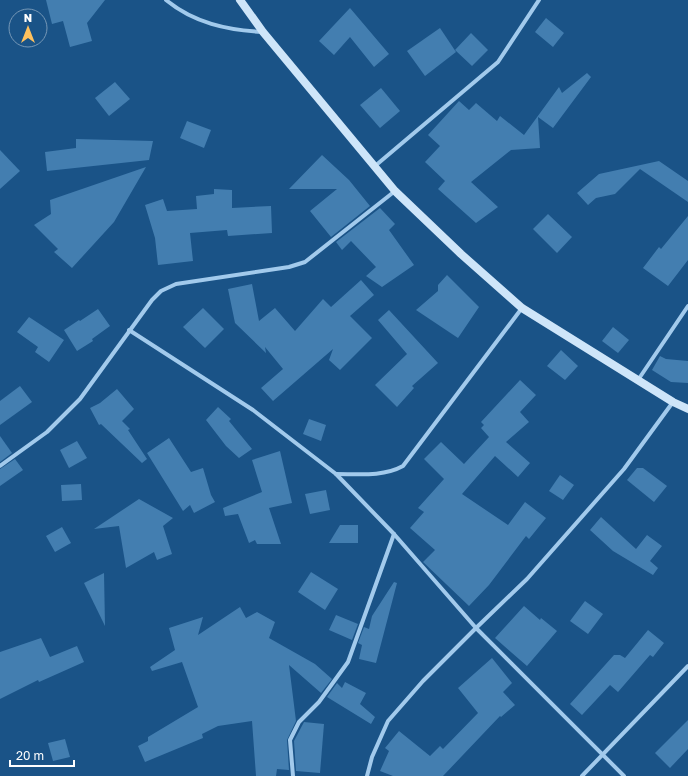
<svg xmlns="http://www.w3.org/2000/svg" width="688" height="776" viewBox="0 0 688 776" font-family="'Golos Text',sans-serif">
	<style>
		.building { fill: #437eb0 }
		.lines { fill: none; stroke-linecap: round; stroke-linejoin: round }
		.street { stroke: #a2caec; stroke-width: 4 }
		.secondary { stroke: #cee5f9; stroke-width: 8 }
	</style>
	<rect width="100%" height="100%" fill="#1a5387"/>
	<g class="building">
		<polygon points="46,0 105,0 87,23 92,41 70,47 63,21 52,24"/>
		<polygon points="350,8 389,54 374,67 350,37 334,55 319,41"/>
		<polygon points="546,18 564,33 553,47 535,32"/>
		<polygon points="440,28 456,52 425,76 407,51"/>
		<polygon points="471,33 488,50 472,66 455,50"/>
		<polygon points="587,73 591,77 553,128 538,117 540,148 511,150 471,182 498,207 476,223 438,189 445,181 425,162 440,146 428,135 459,101 469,110 476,103 497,121 500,116 524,135 559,87 562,93"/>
		<polygon points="115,82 130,99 109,116 95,98"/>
		<polygon points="381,88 400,111 380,128 360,105"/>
		<polygon points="187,121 211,130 204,148 180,138"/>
		<polygon points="76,139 153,141 149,160 47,171 45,152 76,148"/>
		<polygon points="0,150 20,171 0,189"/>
		<polygon points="322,155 349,180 370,206 331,237 310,211 337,189 289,189"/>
		<polygon points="659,161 688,181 688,202 640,169 615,194 596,198 588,205 577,193 599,174"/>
		<polygon points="146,167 114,222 72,268 54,252 58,249 34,225 51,214 50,200"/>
		<polygon points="214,189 232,190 232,208 271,206 272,233 228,236 227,230 190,233 193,261 158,265 155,238 145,205 163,199 167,211 197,209 196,196 214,194"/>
		<polygon points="380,208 395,224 389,230 414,265 382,287 366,276 376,267 351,241 342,250 336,242"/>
		<polygon points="548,214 572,237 557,253 533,229"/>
		<polygon points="688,216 688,260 668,286 643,268 659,247 661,249"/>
		<polygon points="447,275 479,307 458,338 416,310 438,291 438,285"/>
		<polygon points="361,280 374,295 350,316 372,338 340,370 329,360 333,349 273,401 261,388 283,369 265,347 266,353 235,323 228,289 252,284 259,321 275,308 295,331 323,299 331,307"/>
		<polygon points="203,308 224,329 205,348 183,327"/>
		<polygon points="98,309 110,326 92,339 93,341 77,351 64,330 79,320 80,321"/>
		<polygon points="389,310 438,363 412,386 414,388 397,407 375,385 407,354 378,320"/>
		<polygon points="29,317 64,340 49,362 35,352 38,347 17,332"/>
		<polygon points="613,327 629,340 618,353 602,341"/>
		<polygon points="561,350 578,366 565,380 547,366"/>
		<polygon points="660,356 666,359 688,361 688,383 671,382 652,370"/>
		<polygon points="520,380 536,395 520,412 529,422 506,442 530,463 518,477 495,456 462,494 508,525 525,502 546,518 529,539 526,536 489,585 469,606 423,562 435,550 410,528 424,512 418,508 444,479 424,459 441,442 464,464 489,437 481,428 484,425 481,422"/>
		<polygon points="20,386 32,402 0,425 0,401"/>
		<polygon points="117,389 134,409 122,421 130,429 128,430 147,459 142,463 101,424 99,425 90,408 100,403"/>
		<polygon points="218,407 231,419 229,421 252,449 239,458 226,446 206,420"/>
		<polygon points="309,419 326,425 321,441 303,434"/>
		<polygon points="0,436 12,453 0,462"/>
		<polygon points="169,438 191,472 203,468 211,495 215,502 194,513 190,505 183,511 147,453"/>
		<polygon points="77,441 87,458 69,468 60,450"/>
		<polygon points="280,451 292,503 269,508 281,544 257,544 255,540 249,543 238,514 225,516 223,508 262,492 252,460"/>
		<polygon points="15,459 23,470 0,486 0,469"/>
		<polygon points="637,468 643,468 667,486 654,502 627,480"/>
		<polygon points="560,475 574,485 563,500 549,491"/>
		<polygon points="81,484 82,500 62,501 61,485"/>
		<polygon points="326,490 330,510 310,514 305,494"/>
		<polygon points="139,499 173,518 163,526 172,554 157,560 154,552 126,568 119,526 94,529"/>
		<polygon points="601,517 636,549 647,535 662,546 650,561 658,568 653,575 613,551 590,530"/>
		<polygon points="340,525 358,525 358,543 329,543"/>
		<polygon points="62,527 71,543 55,552 46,536"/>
		<polygon points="311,572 338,589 325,610 298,592"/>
		<polygon points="104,573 105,626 84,583"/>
		<polygon points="394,582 397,583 376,663 359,659 362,645 358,643 364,627 369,629 372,616"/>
		<polygon points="585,601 603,614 588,634 570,621"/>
		<polygon points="524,606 540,620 541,618 557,631 527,666 495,638"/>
		<polygon points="240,607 246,618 257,612 275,622 269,638 315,664 332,679 321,693 289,665 296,721 287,740 289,770 277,769 276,776 256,776 252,721 218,726 202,734 203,738 145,762 138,746 148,741 148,737 198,707 182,662 152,671 150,667 175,650 169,628 203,617 198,635"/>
		<polygon points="336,615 358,624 352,640 329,630"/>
		<polygon points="648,630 664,643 653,657 650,655 618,692 610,685 582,715 570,704 614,655 620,655 625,658"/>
		<polygon points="41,638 50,657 77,646 84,662 39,682 38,680 0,699 0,652"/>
		<polygon points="492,658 512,683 503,692 515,705 501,717 500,716 443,776 393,776 380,771 389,751 385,748 399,731 430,756 440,746 443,749 478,713 458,688"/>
		<polygon points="345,682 366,693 360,704 375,717 371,724 327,697 337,683 342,688"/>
		<polygon points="688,720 688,749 670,768 655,753"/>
		<polygon points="304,722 324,724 320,773 296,771 294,741"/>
		<polygon points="65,739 70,757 53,761 48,743"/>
	</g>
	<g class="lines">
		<g class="street">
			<path d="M 166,0 C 194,23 227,30 262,32"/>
			<polyline points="375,166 498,62 539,0"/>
			<polyline points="129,330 253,410 336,474 394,534 476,628 624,776"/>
			<polyline points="638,380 688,306"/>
			<polyline points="0,466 47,432 80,399 152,300 161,291 176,284 289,267 305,262 395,191"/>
			<path d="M 336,474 C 358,474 383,477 403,466 L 522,308"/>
			<polyline points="293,776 290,740 299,722 319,702 348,662 394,534"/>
			<polyline points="367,776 372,757 388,721 423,681 476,628 527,579 624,469 673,402"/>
			<polyline points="582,776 688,666"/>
		</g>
		<polyline class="secondary" points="240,0 263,32 395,191 461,254 522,308 673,402 688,409"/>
	</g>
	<g transform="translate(28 28)"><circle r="19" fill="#1a5387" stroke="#7698b7"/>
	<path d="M0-3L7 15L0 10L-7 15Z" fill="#fec15e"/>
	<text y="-6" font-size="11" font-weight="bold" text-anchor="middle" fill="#ffffff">N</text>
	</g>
	<path d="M10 760v6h64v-6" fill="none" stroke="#ffffff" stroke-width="2"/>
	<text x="16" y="760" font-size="12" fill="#ffffff" stroke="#1a5387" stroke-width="3" paint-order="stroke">20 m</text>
</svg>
